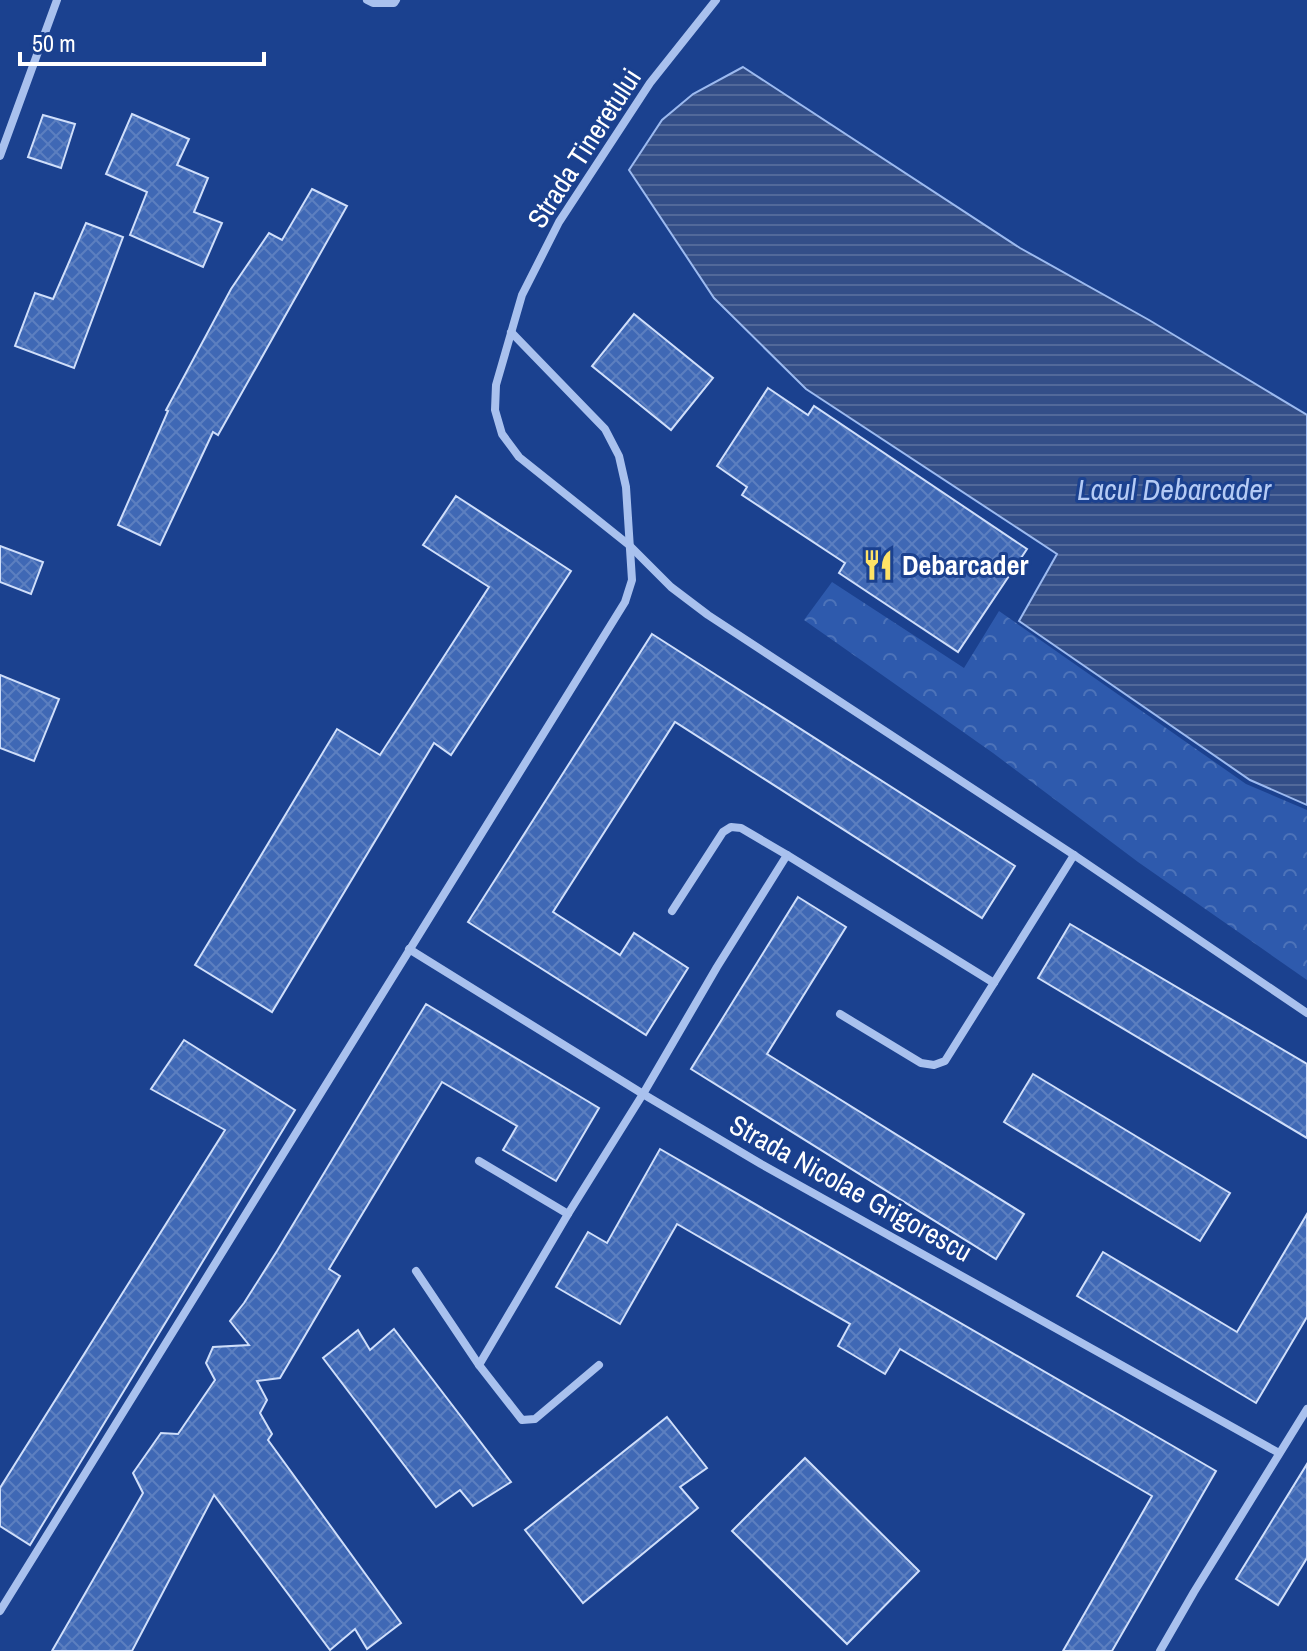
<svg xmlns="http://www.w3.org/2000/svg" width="1307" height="1651" viewBox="0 0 1307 1651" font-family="'Archivo Narrow',sans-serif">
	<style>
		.park { fill: url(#park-crowns) }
		.water { fill: url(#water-rules); stroke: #9cbaf0; stroke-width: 2 }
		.building { fill: url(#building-cross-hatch); stroke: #cfdefa; stroke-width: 2 }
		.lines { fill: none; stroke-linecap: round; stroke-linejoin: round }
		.minor { stroke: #a9c1ee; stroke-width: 8 }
		.labels { text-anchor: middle; stroke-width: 6; stroke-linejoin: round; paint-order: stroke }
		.street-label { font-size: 28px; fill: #fff; stroke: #1b418f }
		.poi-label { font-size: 28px; font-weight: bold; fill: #fff; stroke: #1b418f; text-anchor: start }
		.water-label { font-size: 30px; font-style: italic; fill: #b5cbf5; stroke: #1b418f }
	</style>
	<defs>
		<pattern id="park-crowns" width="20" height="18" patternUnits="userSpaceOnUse" patternTransform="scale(2)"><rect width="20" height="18" fill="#2e5aad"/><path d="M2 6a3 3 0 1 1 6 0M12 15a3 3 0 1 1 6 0" fill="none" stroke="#4d73b9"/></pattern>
		<pattern id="water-rules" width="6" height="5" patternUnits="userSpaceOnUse" patternTransform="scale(2)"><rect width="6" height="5" fill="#334e88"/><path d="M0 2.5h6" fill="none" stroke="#52699a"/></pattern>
		<pattern id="building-cross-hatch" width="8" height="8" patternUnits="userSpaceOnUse" patternTransform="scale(2)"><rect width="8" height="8" fill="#3f68b5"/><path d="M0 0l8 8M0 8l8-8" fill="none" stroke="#5c7fc0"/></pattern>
	</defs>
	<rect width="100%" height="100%" fill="#1b418f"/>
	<polygon class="park" points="832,582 964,668 999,611 1246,784 1307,810 1307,980 1138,862 993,753 804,620"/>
	<polygon class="water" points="743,67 1020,248 1149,320 1307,415 1307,805 1250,780 1019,621 1057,554 806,389 714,298 629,170 662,120 693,94"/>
	<g class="building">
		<polygon points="132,114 189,139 177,165 208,178 194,212 222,223 203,267 130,235 147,192 106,174"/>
		<polygon points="43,115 75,124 61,168 28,157"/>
		<polygon points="312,189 347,206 218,435 213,432 160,545 118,525 168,411 166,410 231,289 269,233 282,240"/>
		<polygon points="86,223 123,237 74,368 15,346 35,293 53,299"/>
		<polygon points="634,314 713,378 671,430 592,366"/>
		<polygon points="768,388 808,415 814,406 1027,549 958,652 839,573 845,563 742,495 747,487 717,466"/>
		<polygon points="456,496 571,571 451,755 434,743 272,1012 195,965 337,729 380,755 489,587 423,545"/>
		<polygon points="0,546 43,562 31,594 0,582"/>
		<polygon points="652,634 1015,866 982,918 675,722 553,912 620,955 634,933 688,968 646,1035 468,922"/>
		<polygon points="0,675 59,699 34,761 0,748"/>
		<polygon points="798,897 846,927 767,1054 1024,1214 996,1259 691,1069"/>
		<polygon points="1070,924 1307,1064 1307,1138 1038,978"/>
		<polygon points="426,1004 599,1108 556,1181 503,1150 517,1126 442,1082 329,1269 340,1276 280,1378 257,1381 267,1400 260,1413 272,1434 268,1440 401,1623 367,1649 355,1629 330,1650 214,1495 132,1651 52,1651 143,1493 133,1473 161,1433 178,1434 215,1380 206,1363 213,1347 249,1345 230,1321 244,1303 277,1251"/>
		<polygon points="184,1040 295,1110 30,1545 0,1526 0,1488 225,1130 151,1089"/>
		<polygon points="1033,1074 1230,1193 1200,1241 1004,1122"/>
		<polygon points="660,1149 1216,1471 1112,1651 1063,1651 1152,1496 900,1349 885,1374 838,1346 850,1324 677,1224 620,1324 556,1287 588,1232 607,1243"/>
		<polygon points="1307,1214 1307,1317 1256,1403 1077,1296 1103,1252 1237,1332"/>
		<polygon points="394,1329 511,1482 473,1506 460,1490 436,1507 323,1358 358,1330 370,1350"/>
		<polygon points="667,1417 707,1468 680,1487 698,1508 583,1603 525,1530"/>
		<polygon points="805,1458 919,1571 847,1644 732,1531"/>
		<polygon points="1307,1464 1307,1558 1278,1605 1236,1579"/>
	</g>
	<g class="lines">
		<g class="minor">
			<polyline points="367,0 373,3 394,3 396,0"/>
			<polyline points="716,0 650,83 559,222 522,295 496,385 495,410 502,434 519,457 629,545 671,587 708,615 1074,855 1307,1013"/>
			<polyline points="0,156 57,0"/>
			<polyline points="672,911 723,832 731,827 741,828 787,855 994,983"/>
			<polyline points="409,949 643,1094 761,1164 1279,1453"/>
			<polyline points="840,1014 921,1063 934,1065 945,1061 1074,855"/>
			<polyline points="479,1161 568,1214"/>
			<polyline points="416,1271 479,1365"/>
			<polyline points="599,1365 535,1419 522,1420 479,1365 568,1214 643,1094 717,967 787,855"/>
			<polyline points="0,1611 625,602 632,580 626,487 619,456 605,429 511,332"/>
			<polyline points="1160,1651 1194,1592 1307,1409"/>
		</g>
	</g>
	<defs>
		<symbol id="restaurant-bare" viewBox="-9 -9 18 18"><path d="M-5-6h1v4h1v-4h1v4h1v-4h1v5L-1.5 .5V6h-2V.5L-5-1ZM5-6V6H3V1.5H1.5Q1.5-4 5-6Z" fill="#ffe366" stroke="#1b418f" stroke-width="2.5" paint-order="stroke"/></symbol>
	</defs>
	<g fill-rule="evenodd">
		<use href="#restaurant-bare" x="856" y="543" width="44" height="44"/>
	</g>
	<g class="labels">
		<g class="street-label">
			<text transform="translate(584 148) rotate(-57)" y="10">Strada Tineretului</text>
			<text transform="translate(851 1188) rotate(29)" y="10">Strada Nicolae Grigorescu</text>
		</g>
		<g class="poi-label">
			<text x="902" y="575">Debarcader</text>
		</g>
		<g class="water-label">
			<text x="1174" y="500">Lacul Debarcader</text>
		</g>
	</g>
	<path d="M20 52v12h244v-12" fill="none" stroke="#ffffff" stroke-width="4"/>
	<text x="32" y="52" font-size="24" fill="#ffffff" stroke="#1b418f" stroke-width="6" paint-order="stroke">50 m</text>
</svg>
